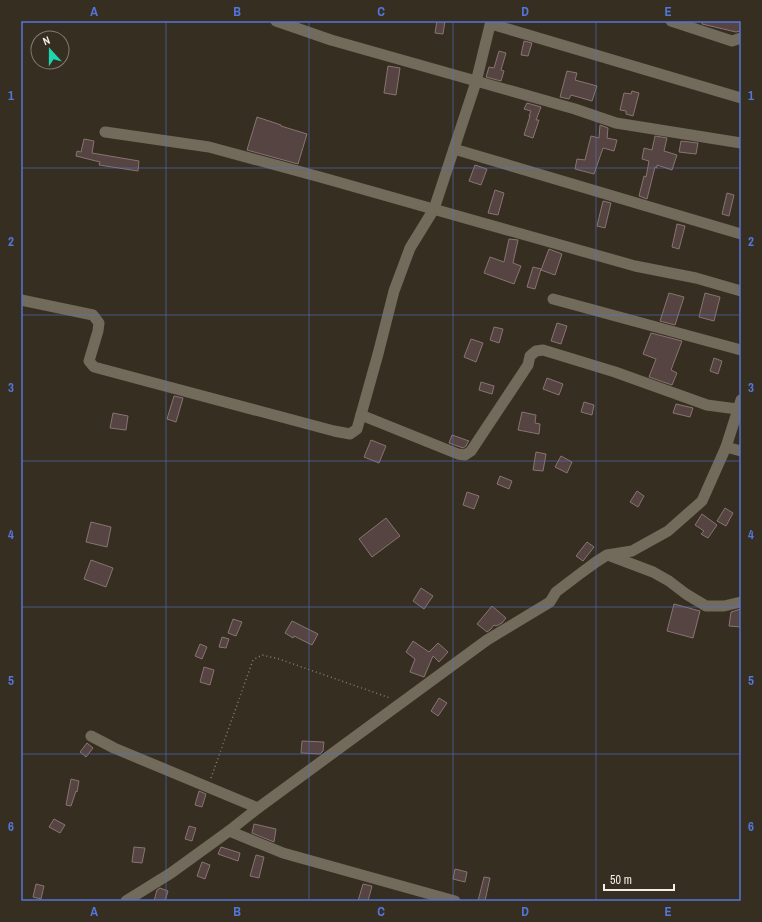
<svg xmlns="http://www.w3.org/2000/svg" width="762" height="922" viewBox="0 0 762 922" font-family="'Archivo Narrow',sans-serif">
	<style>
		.building { fill: #564442; stroke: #887472 }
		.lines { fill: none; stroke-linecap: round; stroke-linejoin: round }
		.path { stroke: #847e72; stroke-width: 1.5; stroke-dasharray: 1 3; stroke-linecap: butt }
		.minor { stroke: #726a5b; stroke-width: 11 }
		.grid { fill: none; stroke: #5376dc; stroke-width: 1; stroke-opacity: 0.55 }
		.neatline { fill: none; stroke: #5376dc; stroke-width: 1.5 }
		.grid-label { font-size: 13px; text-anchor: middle; font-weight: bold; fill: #5376dc }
	</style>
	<rect width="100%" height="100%" fill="#362f21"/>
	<g class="building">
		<polygon points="437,21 445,21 443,34 435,33"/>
		<polygon points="702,21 741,21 741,28 740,31 736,32 702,24"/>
		<polygon points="524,41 532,43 528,56 521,55"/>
		<polygon points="499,51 506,53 501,70 504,71 501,81 486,77 489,67 494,68"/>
		<polygon points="388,66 400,68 396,95 384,93"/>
		<polygon points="567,71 577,73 575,80 597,86 592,101 571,95 569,99 560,97"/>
		<polygon points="632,91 639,93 633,116 626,114 626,111 620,110 624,93 631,94"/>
		<polygon points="527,103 541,107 536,120 539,120 533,138 524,135 530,116 529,116 531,111 524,109"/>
		<polygon points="257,117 281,125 281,126 307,134 298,164 247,150"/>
		<polygon points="600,125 608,128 607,138 617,140 614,151 603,148 594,174 575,169 577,159 585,160 591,136 599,138"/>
		<polygon points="655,136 667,138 664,151 677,155 672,170 657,165 657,168 655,167 647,199 639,196 644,176 646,177 649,161 642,159 644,148 652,150"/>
		<polygon points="84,139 94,141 92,153 139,161 138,171 99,165 100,162 76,156 77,151 81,152"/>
		<polygon points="681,141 698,143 696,154 679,152"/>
		<polygon points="475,165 487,169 481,185 469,181"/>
		<polygon points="495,190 504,193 498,215 488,213"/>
		<polygon points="727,193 734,195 729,216 722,214"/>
		<polygon points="603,201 611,203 605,228 597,226"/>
		<polygon points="677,224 685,226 679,249 672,247"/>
		<polygon points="509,239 518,240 513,263 521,266 514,284 484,273 490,257 504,262"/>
		<polygon points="549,249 562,254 555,275 541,270"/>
		<polygon points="533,267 541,269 535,289 527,287"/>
		<polygon points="669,293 684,297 675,325 660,321"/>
		<polygon points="705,293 720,297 714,321 699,317"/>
		<polygon points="557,323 567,326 561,344 551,341"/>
		<polygon points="494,327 503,329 499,343 490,340"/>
		<polygon points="651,333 682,341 671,370 677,373 672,385 649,377 656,359 643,354"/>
		<polygon points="471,339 483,343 476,362 464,357"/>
		<polygon points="714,358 722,361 718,374 710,371"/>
		<polygon points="547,378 563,384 559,395 543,389"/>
		<polygon points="481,382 494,386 492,394 479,390"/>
		<polygon points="174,396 183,398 176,422 167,419"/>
		<polygon points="584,402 594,405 592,415 581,412"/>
		<polygon points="676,404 693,408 690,417 673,413"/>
		<polygon points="522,412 536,415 535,423 540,424 539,434 518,430"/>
		<polygon points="113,413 128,416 126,430 110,428"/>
		<polygon points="452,435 469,441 468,442 466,446 463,448 449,443"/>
		<polygon points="371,440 386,446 379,463 364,457"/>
		<polygon points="536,452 546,454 543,471 533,470"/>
		<polygon points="561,456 572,462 567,473 555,467"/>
		<polygon points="500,476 512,481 509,489 497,484"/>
		<polygon points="637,491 644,496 638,507 630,502"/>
		<polygon points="467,492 479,496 474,509 463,505"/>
		<polygon points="725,508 733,513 726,526 717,521"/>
		<polygon points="702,514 717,525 708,538 701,534 704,531 695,525"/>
		<polygon points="386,518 400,536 372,557 359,539"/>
		<polygon points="91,522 111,527 107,547 86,542"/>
		<polygon points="587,542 594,547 583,561 576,556"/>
		<polygon points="91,560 113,568 106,587 84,579"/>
		<polygon points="421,588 433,596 424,609 413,601"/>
		<polygon points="674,604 700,611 693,638 667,631"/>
		<polygon points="492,606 506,618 502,623 496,626 494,625 491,629 487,632 477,624"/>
		<polygon points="741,609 741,627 729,626 731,612"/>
		<polygon points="233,619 242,622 236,636 228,633"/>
		<polygon points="292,621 318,634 312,645 294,636 293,638 285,633"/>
		<polygon points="222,637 229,639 226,648 219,647"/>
		<polygon points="413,641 429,652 438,643 448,652 439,662 433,656 424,677 410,672 415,659 406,652"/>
		<polygon points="200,644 207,647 202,659 195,656"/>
		<polygon points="204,667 214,670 210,685 200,682"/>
		<polygon points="439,698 447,703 438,716 431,711"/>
		<polygon points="302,741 324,742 323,751 320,754 301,753"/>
		<polygon points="87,743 93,748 86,757 80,752"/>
		<polygon points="71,779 79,781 77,792 76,791 71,806 66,805"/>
		<polygon points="199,791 206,794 202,807 195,805"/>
		<polygon points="54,819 65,825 60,833 49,827"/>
		<polygon points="254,824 276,829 274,842 252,833"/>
		<polygon points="189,826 196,828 192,841 185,839"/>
		<polygon points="134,847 145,848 142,863 132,862"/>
		<polygon points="221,847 240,853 238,861 218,854"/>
		<polygon points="256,855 264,857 259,878 250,876"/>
		<polygon points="202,862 210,865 205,879 197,876"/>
		<polygon points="455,869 467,872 465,882 453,879"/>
		<polygon points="484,877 490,878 485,901 478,901"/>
		<polygon points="36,884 44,886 41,899 33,897"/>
		<polygon points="363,884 372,886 368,901 358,901"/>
		<polygon points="160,888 168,891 165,901 154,901 157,890"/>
	</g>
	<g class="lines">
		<polyline class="path" points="211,778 253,660 262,655 279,659 390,698"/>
		<g class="minor">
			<polyline points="276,21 331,40 575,109 616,123 741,143"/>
			<polyline points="671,21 732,41 741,38"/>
			<polyline points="491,24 741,98"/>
			<polyline points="105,132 209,147 320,177 635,266 696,278 741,291"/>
			<polyline points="454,149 741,234"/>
			<polyline points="553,299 741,350"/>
			<polyline points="21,300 93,315 99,323 98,331 89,361 94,367 334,431 350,434 357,429 378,354 394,291 410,248 434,209 476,82 491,21"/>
			<polyline points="361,415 458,454 465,455 471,451 528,365 530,356 536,351 543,350 615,372 707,405 737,409"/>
			<polyline points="726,447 741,451"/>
			<polyline points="608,555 653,572 669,581 686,594 706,606 724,606 741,602"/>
			<polyline points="91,736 114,748 258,808"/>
			<polyline points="229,831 283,853 455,901"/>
			<polyline points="126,901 171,873 229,831 258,808 487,640 550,602 556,592 577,576 596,562 607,555 632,551 668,531 702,501 726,447 741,400"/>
		</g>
	</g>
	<path class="grid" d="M 166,21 L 166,901M 309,21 L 309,901M 453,21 L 453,901M 596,21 L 596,901M 21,168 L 741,168M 21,315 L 741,315M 21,461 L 741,461M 21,607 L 741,607M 21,754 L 741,754"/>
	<rect width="762" height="922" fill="none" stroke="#362f21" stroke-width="44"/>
	<g transform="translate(50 50) rotate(339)"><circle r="19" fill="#362f21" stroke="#827c70"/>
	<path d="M0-3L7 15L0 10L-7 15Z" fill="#1fd5b0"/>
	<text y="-6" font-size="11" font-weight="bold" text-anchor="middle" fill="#f4efe6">N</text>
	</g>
	<path d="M604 884v6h70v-6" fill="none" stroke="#f4efe6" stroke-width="2"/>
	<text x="610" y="884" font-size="12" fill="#f4efe6" stroke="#362f21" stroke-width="3" paint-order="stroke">50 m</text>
	<rect x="22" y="22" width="718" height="878" class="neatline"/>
	<g class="grid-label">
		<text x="94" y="16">A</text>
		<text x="237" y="16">B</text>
		<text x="381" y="16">C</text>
		<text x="525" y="16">D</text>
		<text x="668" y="16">E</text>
		<text x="11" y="100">1</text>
		<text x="751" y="100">1</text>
		<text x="11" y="246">2</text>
		<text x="751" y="246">2</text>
		<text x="11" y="392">3</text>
		<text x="751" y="392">3</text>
		<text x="11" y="539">4</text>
		<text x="751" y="539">4</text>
		<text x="11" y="685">5</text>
		<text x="751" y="685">5</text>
		<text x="11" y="831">6</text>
		<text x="751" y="831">6</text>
		<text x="94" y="916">A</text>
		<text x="237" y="916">B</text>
		<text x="381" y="916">C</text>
		<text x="525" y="916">D</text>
		<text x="668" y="916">E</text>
	</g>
</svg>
